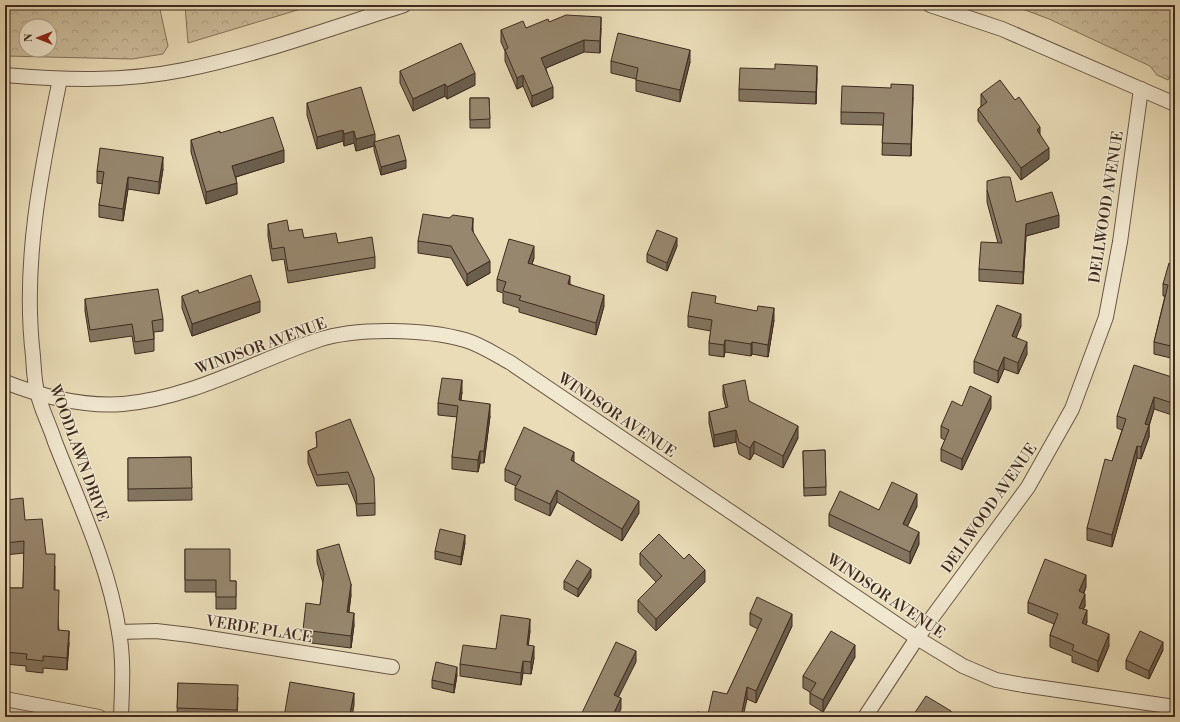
<svg xmlns="http://www.w3.org/2000/svg" width="1180" height="722" viewBox="0 0 1180 722" font-family="'Libre Bodoni',serif">
	<style>
		.park { fill: url(#park-crowns); stroke: #86745e; fill-rule: evenodd }
		.lines { fill: none; stroke-linecap: round; stroke-linejoin: round }
		.minor-casing { stroke: #6a5645; stroke-width: 16 }
		.minor { stroke: #f1e8d0; stroke-width: 14 }
		.wall { fill: #82745f; stroke: #3f2a1f }
		.shaded-wall { fill: #6a5e4d; stroke: #3f2a1f }
		.building { fill: #97876e; stroke: #3f2a1f }
		.labels { text-anchor: middle; stroke-width: 3; stroke-linejoin: round; paint-order: stroke }
		.street-label { font-size: 15px; fill: #3f2a1f; stroke: #f1e8d0 }
	</style>
	<defs>
		<pattern id="park-crowns" width="20" height="18" patternUnits="userSpaceOnUse"><rect width="20" height="18" fill="#ccbe9d"/><path d="M2 6a3 3 0 1 1 6 0M12 15a3 3 0 1 1 6 0" fill="none" stroke="#b0a387"/></pattern>
	</defs>
	<rect width="100%" height="100%" fill="#e9dcb7"/>
	<filter id="stains"><feTurbulence type="fractalNoise" baseFrequency=".005" numOctaves="4"/><feColorMatrix values="0 0 0 0 .2 0 0 0 0 .09 0 0 0 0 .02 0 0 0 .5 -.17"/></filter>
	<radialGradient id="worn" r=".72"><stop offset=".6" stop-color="#630" stop-opacity="0"/><stop offset="1" stop-color="#630" stop-opacity=".3"/></radialGradient>
	<g class="park">
		<path d="M 5,5 L 159,5 L 168,46 L 163,54 L 132,59 L 5,56 ZM 26,26 L 50,26 L 50,50 L 26,50 Z"/>
		<polygon points="185,5 314,5 188,43"/>
		<polygon points="1012,5 1175,5 1175,65 1168,80 1157,75 1150,66 1049,19"/>
	</g>
	<g class="lines">
		<defs>
			<g id="minor">
				<polyline points="930,5 1002,29 1175,104"/>
				<path d="M 5,75 C 64,80 124,82 183,70 C 258,55 331,28 404,5"/>
				<path d="M 60,79 C 41,171 22,263 33,356 C 34,369 34,383 38,395 C 42,411 50,426 55,442 C 79,503 109,566 119,632 C 124,660 122,689 121,717"/>
				<path d="M 5,382 C 43,397 82,407 123,404 C 192,398 253,362 318,340 C 357,327 426,329 465,340 C 482,345 496,355 511,363 L 917,638 L 963,666 L 996,680 L 1023,685 L 1175,707"/>
				<polyline points="119,632 156,631 190,635 392,667"/>
				<polyline points="5,699 99,717"/>
				<polyline points="865,717 917,638 1028,487 1072,409 1106,317 1120,242 1141,89"/>
			</g>
		</defs>
		<use href="#minor" class="minor-casing"/>
		<use href="#minor" class="minor"/>
	</g>
	<g class="wall">
		<polygon points="549,22 601,28 600,53 584,52 546,68 553,98 532,107 523,86 517,89 505,61 505,51 501,42 501,30 526,28"/>
		<polygon points="611,61 690,62 680,102 636,91 636,79 611,73"/>
		<polygon points="400,71 475,85 447,99 445,96 413,111 400,83"/>
		<polygon points="817,78 816,104 739,101 739,89"/>
		<polygon points="981,94 1040,135 1049,159 1021,180 978,121 978,109 981,106"/>
		<polygon points="913,97 911,156 882,155 883,125 841,124 841,112"/>
		<polygon points="470,98 489,98 490,128 470,128"/>
		<polygon points="307,103 375,142 406,168 381,175 374,150 374,146 356,151 354,143 344,146 343,141 317,149 307,115"/>
		<polygon points="220,133 284,162 236,177 237,194 206,204 191,152 191,140"/>
		<polygon points="163,169 159,194 128,189 123,221 99,217 99,205 103,184 97,183 97,171"/>
		<polygon points="987,190 1016,202 1059,227 1026,236 1023,284 979,281 979,269 998,243 987,202"/>
		<polygon points="1175,214 1175,242 1172,241 1172,229"/>
		<polygon points="268,224 289,231 304,238 338,243 375,257 375,268 288,283 284,259 272,261 268,236"/>
		<polygon points="473,230 473,232 490,273 467,286 451,258 418,253 418,241"/>
		<polygon points="677,246 667,271 647,262 647,254"/>
		<polygon points="534,258 532,264 570,284 604,306 596,335 519,312 519,308 503,303 503,293 497,291 497,279"/>
		<polygon points="1175,265 1175,359 1154,354 1154,342 1165,296 1163,296 1163,284"/>
		<polygon points="199,293 260,312 192,336 182,308 182,296"/>
		<polygon points="85,299 163,319 163,331 154,332 154,351 135,354 132,336 90,342 85,311"/>
		<polygon points="716,304 774,320 768,357 752,354 751,356 725,352 724,357 709,355 709,343 711,331 688,327 688,316"/>
		<polygon points="1021,326 1016,337 1027,354 1018,374 1004,369 998,383 974,373 974,361"/>
		<polygon points="1175,378 1175,416 1154,409 1149,426 1149,437 1141,459 1137,458 1112,547 1087,540 1087,528 1112,461 1122,430 1117,428 1117,416"/>
		<polygon points="723,385 749,401 798,438 783,468 754,453 750,460 739,454 736,442 714,447 709,423 709,412 726,408 723,396"/>
		<polygon points="462,392 461,400 490,416 484,463 480,463 478,472 452,469 452,457 457,417 438,415 438,403"/>
		<polygon points="962,406 991,408 962,470 941,461 941,449 945,440 941,438 941,426"/>
		<polygon points="316,432 375,503 375,515 357,516 356,504 348,484 317,486 308,463 308,451 317,447"/>
		<polygon points="825,450 826,495 804,496 803,451"/>
		<polygon points="191,457 192,500 128,501 128,458"/>
		<polygon points="574,462 639,513 622,541 557,502 550,516 515,500 515,488 516,486 505,481 505,469"/>
		<polygon points="6,500 25,520 46,554 55,566 55,590 59,630 69,643 67,670 43,668 43,673 26,671 26,666 5,664 5,588 23,588 24,553 5,555 5,505 6,505"/>
		<polygon points="917,506 907,526 919,544 910,564 829,526 829,514 879,510"/>
		<polygon points="465,543 461,565 435,559 435,551"/>
		<polygon points="185,549 230,581 236,581 236,609 216,609 216,592 185,592"/>
		<polygon points="317,550 351,595 349,612 354,625 351,648 303,642 303,630 320,605 323,583 317,562"/>
		<polygon points="640,553 684,559 705,582 656,631 638,612 638,600 656,582 640,565"/>
		<polygon points="591,577 578,597 564,589 564,581"/>
		<polygon points="1086,587 1084,593 1085,606 1083,609 1087,622 1086,625 1109,646 1098,672 1072,662 1072,656 1050,647 1050,635 1054,624 1028,613 1028,602"/>
		<polygon points="750,613 792,626 756,703 747,699 708,714 727,694 758,629 750,625"/>
		<polygon points="530,631 528,645 534,658 531,674 523,673 521,685 460,676 460,664 496,649"/>
		<polygon points="1163,650 1149,679 1126,669 1126,660"/>
		<polygon points="855,657 823,712 810,704 810,692 803,688 803,676"/>
		<polygon points="457,675 454,693 432,688 432,680"/>
		<polygon points="178,683 238,697 237,717 177,717"/>
	</g>
	<g class="shaded-wall">
		<polygon points="601,17 601,28 600,53 600,41"/>
		<polygon points="584,40 584,52 541,70 541,58"/>
		<polygon points="690,50 690,62 680,102 680,90"/>
		<polygon points="817,66 817,78 816,104 816,92"/>
		<polygon points="475,73 475,85 447,99 447,87"/>
		<polygon points="523,75 523,86 517,89 517,78"/>
		<polygon points="445,84 445,96 413,111 413,99"/>
		<polygon points="913,85 913,97 911,156 911,144"/>
		<polygon points="553,87 553,98 532,107 532,96"/>
		<polygon points="8,114 8,126 5,136 5,124"/>
		<polygon points="1040,127 1040,139 1037,130"/>
		<polygon points="343,130 343,141 317,149 317,137"/>
		<polygon points="354,131 354,143 344,146 344,134"/>
		<polygon points="375,134 375,145 374,142 374,146 356,151 356,139"/>
		<polygon points="1049,148 1049,159 1021,180 1021,168"/>
		<polygon points="284,150 284,162 232,178 232,166"/>
		<polygon points="163,157 163,169 159,194 159,182"/>
		<polygon points="406,160 406,168 381,175 381,167"/>
		<polygon points="128,177 128,189 123,221 123,209"/>
		<polygon points="237,183 237,194 206,204 206,192"/>
		<polygon points="1059,215 1059,227 1026,236 1023,284 1023,272 1026,224"/>
		<polygon points="473,218 473,230 472,242 472,230"/>
		<polygon points="677,238 677,246 667,271 667,263"/>
		<polygon points="534,246 534,258 528,275 528,263"/>
		<polygon points="490,261 490,273 467,286 467,274"/>
		<polygon points="570,276 570,287 568,284"/>
		<polygon points="604,295 604,306 596,335 596,323"/>
		<polygon points="260,301 260,312 192,336 192,324"/>
		<polygon points="774,308 774,320 768,357 768,345"/>
		<polygon points="1021,314 1021,326 1012,348 1012,336"/>
		<polygon points="725,340 725,352 724,357 724,345"/>
		<polygon points="752,342 752,354 751,356 751,344"/>
		<polygon points="1027,342 1027,354 1018,374 1018,363"/>
		<polygon points="1004,357 1004,369 998,383 998,371"/>
		<polygon points="462,380 462,392 459,412 459,400"/>
		<polygon points="991,396 991,408 962,470 962,459"/>
		<polygon points="1154,397 1154,409 1149,426 1149,437 1141,459 1141,447 1145,424"/>
		<polygon points="490,404 490,416 484,463 484,451"/>
		<polygon points="798,426 798,438 783,468 783,456"/>
		<polygon points="736,430 736,442 714,447 714,435"/>
		<polygon points="754,441 754,453 750,460 750,448"/>
		<polygon points="1137,446 1137,458 1112,547 1112,535"/>
		<polygon points="480,451 480,463 478,472 478,460"/>
		<polygon points="574,452 574,464 571,460"/>
		<polygon points="557,490 557,502 550,516 550,504"/>
		<polygon points="917,494 917,506 903,536 903,524"/>
		<polygon points="639,501 639,513 622,541 622,529"/>
		<polygon points="919,532 919,544 910,564 910,552"/>
		<polygon points="465,535 465,543 461,565 461,557"/>
		<polygon points="591,569 591,577 578,597 578,589"/>
		<polygon points="705,570 705,582 656,631 656,619"/>
		<polygon points="1086,575 1086,587 1079,603 1079,591"/>
		<polygon points="351,584 351,595 347,624 347,612"/>
		<polygon points="1085,594 1085,606 1079,619 1079,608"/>
		<polygon points="1087,610 1087,622 1082,635 1082,623"/>
		<polygon points="354,613 354,625 351,648 351,636"/>
		<polygon points="792,614 792,626 756,703 756,691"/>
		<polygon points="530,619 530,631 527,657 527,645"/>
		<polygon points="69,631 69,643 67,670 67,658"/>
		<polygon points="1109,634 1109,646 1098,672 1098,661"/>
		<polygon points="1163,642 1163,650 1149,679 1149,671"/>
		<polygon points="855,645 855,657 823,712 823,700"/>
		<polygon points="534,646 534,658 531,674 531,662"/>
		<polygon points="636,651 636,662 614,706 614,695"/>
		<polygon points="523,661 523,673 521,685 521,673"/>
		<polygon points="457,667 457,675 454,693 454,685"/>
		<polygon points="747,687 747,699 743,717 741,717"/>
		<polygon points="354,693 354,705 352,717 350,713"/>
		<polygon points="621,698 621,709 617,717 612,717"/>
		<polygon points="951,711 951,717 947,717"/>
	</g>
	<g class="building">
		<polygon points="566,15 601,17 600,41 584,40 541,58 553,87 532,96 523,75 517,78 505,50 508,48 501,30 523,21 526,28 548,19 549,22"/>
		<polygon points="618,33 690,50 680,90 636,80 638,68 611,61"/>
		<polygon points="461,43 475,73 447,87 445,84 413,99 400,71"/>
		<polygon points="775,64 817,66 816,92 739,89 740,68 775,69"/>
		<polygon points="1000,80 1015,100 1019,97 1040,127 1037,130 1049,148 1021,168 978,109 987,102 981,94"/>
		<polygon points="891,84 913,85 911,144 882,143 884,113 841,112 842,86 891,88"/>
		<polygon points="361,87 375,134 356,139 354,131 344,134 343,130 317,137 307,103"/>
		<polygon points="470,98 489,98 490,119 470,120"/>
		<polygon points="5,113 8,114 5,124"/>
		<polygon points="273,117 284,150 232,166 237,183 206,192 191,140 220,131 220,133"/>
		<polygon points="399,135 406,160 381,167 374,142"/>
		<polygon points="100,148 163,157 159,182 128,177 123,209 99,205 104,172 97,171"/>
		<polygon points="1003,177 1010,177 1016,202 1052,192 1059,215 1026,224 1023,272 979,269 981,242 1002,243 987,190 987,181"/>
		<polygon points="423,214 449,218 453,215 473,218 472,230 490,261 467,274 451,246 418,241"/>
		<polygon points="1175,214 1175,230 1172,229"/>
		<polygon points="287,220 289,231 302,229 304,238 336,233 338,243 372,237 375,257 288,271 284,247 272,249 268,224"/>
		<polygon points="657,230 677,238 667,263 647,254"/>
		<polygon points="509,239 534,246 528,263 570,276 568,284 604,295 596,323 519,300 521,296 503,291 506,282 497,279"/>
		<polygon points="1169,263 1175,265 1175,347 1154,342 1168,285 1163,284"/>
		<polygon points="251,275 260,301 192,324 182,296 198,290 199,293"/>
		<polygon points="158,289 163,319 152,321 154,339 135,342 132,324 90,330 85,299"/>
		<polygon points="692,292 716,296 715,303 757,311 758,306 774,308 768,345 752,342 751,344 725,340 724,345 709,343 712,320 688,316"/>
		<polygon points="997,305 1021,314 1012,336 1027,342 1018,363 1004,357 998,371 974,361"/>
		<polygon points="1134,365 1175,378 1175,404 1154,397 1145,424 1149,425 1141,447 1137,446 1112,535 1087,528 1105,459 1112,461 1126,419 1117,416"/>
		<polygon points="442,378 462,380 459,400 490,404 484,451 480,451 478,460 452,457 458,406 438,403"/>
		<polygon points="745,380 749,401 798,426 783,456 754,441 750,448 739,442 736,430 714,435 709,412 728,407 723,385"/>
		<polygon points="970,386 991,396 962,459 941,449 949,430 941,426 952,401 962,406"/>
		<polygon points="350,419 374,478 375,503 357,504 356,492 348,472 317,475 308,451 317,447 316,432"/>
		<polygon points="524,427 574,452 571,460 639,501 622,529 557,490 550,504 515,488 521,476 505,469"/>
		<polygon points="825,450 826,487 804,488 803,451"/>
		<polygon points="191,457 192,488 128,489 128,458"/>
		<polygon points="892,482 917,494 903,524 919,532 910,552 829,514 840,491 879,510"/>
		<polygon points="23,498 25,520 42,519 46,554 55,554 54,590 59,590 58,630 69,631 67,658 43,656 43,661 26,659 27,654 5,652 5,588 23,588 24,541 5,543 5,505 6,505 6,500"/>
		<polygon points="440,529 465,535 461,557 435,551"/>
		<polygon points="659,534 684,559 689,554 705,570 656,619 638,600 662,576 640,553"/>
		<polygon points="339,544 351,584 347,612 354,613 351,636 303,630 306,603 320,605 324,574 317,550"/>
		<polygon points="185,549 230,549 230,581 236,581 236,597 216,597 216,580 185,580"/>
		<polygon points="1045,559 1086,575 1079,591 1085,594 1079,608 1087,610 1082,623 1109,634 1098,661 1072,650 1074,645 1050,635 1058,614 1028,602"/>
		<polygon points="577,560 591,569 578,589 564,581"/>
		<polygon points="757,597 792,614 756,691 747,687 741,717 696,717 697,712 708,714 713,691 727,694 762,619 750,613"/>
		<polygon points="501,615 530,619 527,645 534,646 531,662 523,661 521,673 460,664 463,645 496,649"/>
		<polygon points="831,631 855,645 823,700 810,693 816,683 803,676"/>
		<polygon points="1140,631 1163,642 1149,671 1126,660"/>
		<polygon points="616,642 636,651 614,695 621,698 612,717 580,717"/>
		<polygon points="436,662 457,667 454,685 432,680"/>
		<polygon points="290,682 354,693 350,713 360,715 359,717 284,717"/>
		<polygon points="178,683 238,685 237,710 177,708"/>
		<polygon points="926,696 951,711 947,717 912,717"/>
	</g>
	<g class="labels">
		<g class="street-label">
			<text transform="translate(1106 207) rotate(-81)" y="5">DELLWOOD AVENUE</text>
			<text transform="translate(261 346) rotate(-20)" y="5">WINDSOR AVENUE</text>
			<text transform="translate(617 415) rotate(34)" y="5">WINDSOR AVENUE</text>
			<text transform="translate(79 453) rotate(70)" y="5">WOODLAWN DRIVE</text>
			<text transform="translate(989 508) rotate(-55)" y="5">DELLWOOD AVENUE</text>
			<text transform="translate(886 596) rotate(34)" y="5">WINDSOR AVENUE</text>
			<text transform="translate(259 629) rotate(9)" y="5">VERDE PLACE</text>
		</g>
	</g>
	<rect width="1180" height="722" fill="none" stroke="#e9dcb7" stroke-width="20"/>
	<rect x="6" y="6" width="1168" height="710" fill="none" stroke="#3f2a1f" stroke-width="2"/>
	<rect x="10" y="10" width="1160" height="702" fill="none" stroke="#3f2a1f"/>
	<g transform="translate(38 38) rotate(270)"><circle r="19" fill="#f1e8d0" stroke="#aa9c89"/>
	<path d="M0-3L7 15L0 10L-7 15Z" fill="#8f2418"/>
	<text y="-6" font-size="11" font-weight="bold" text-anchor="middle" fill="#3f2a1f">N</text>
	</g>
	<rect width="100%" height="100%" filter="url(#stains)"/>
	<rect width="100%" height="100%" fill="url(#worn)"/>
</svg>
